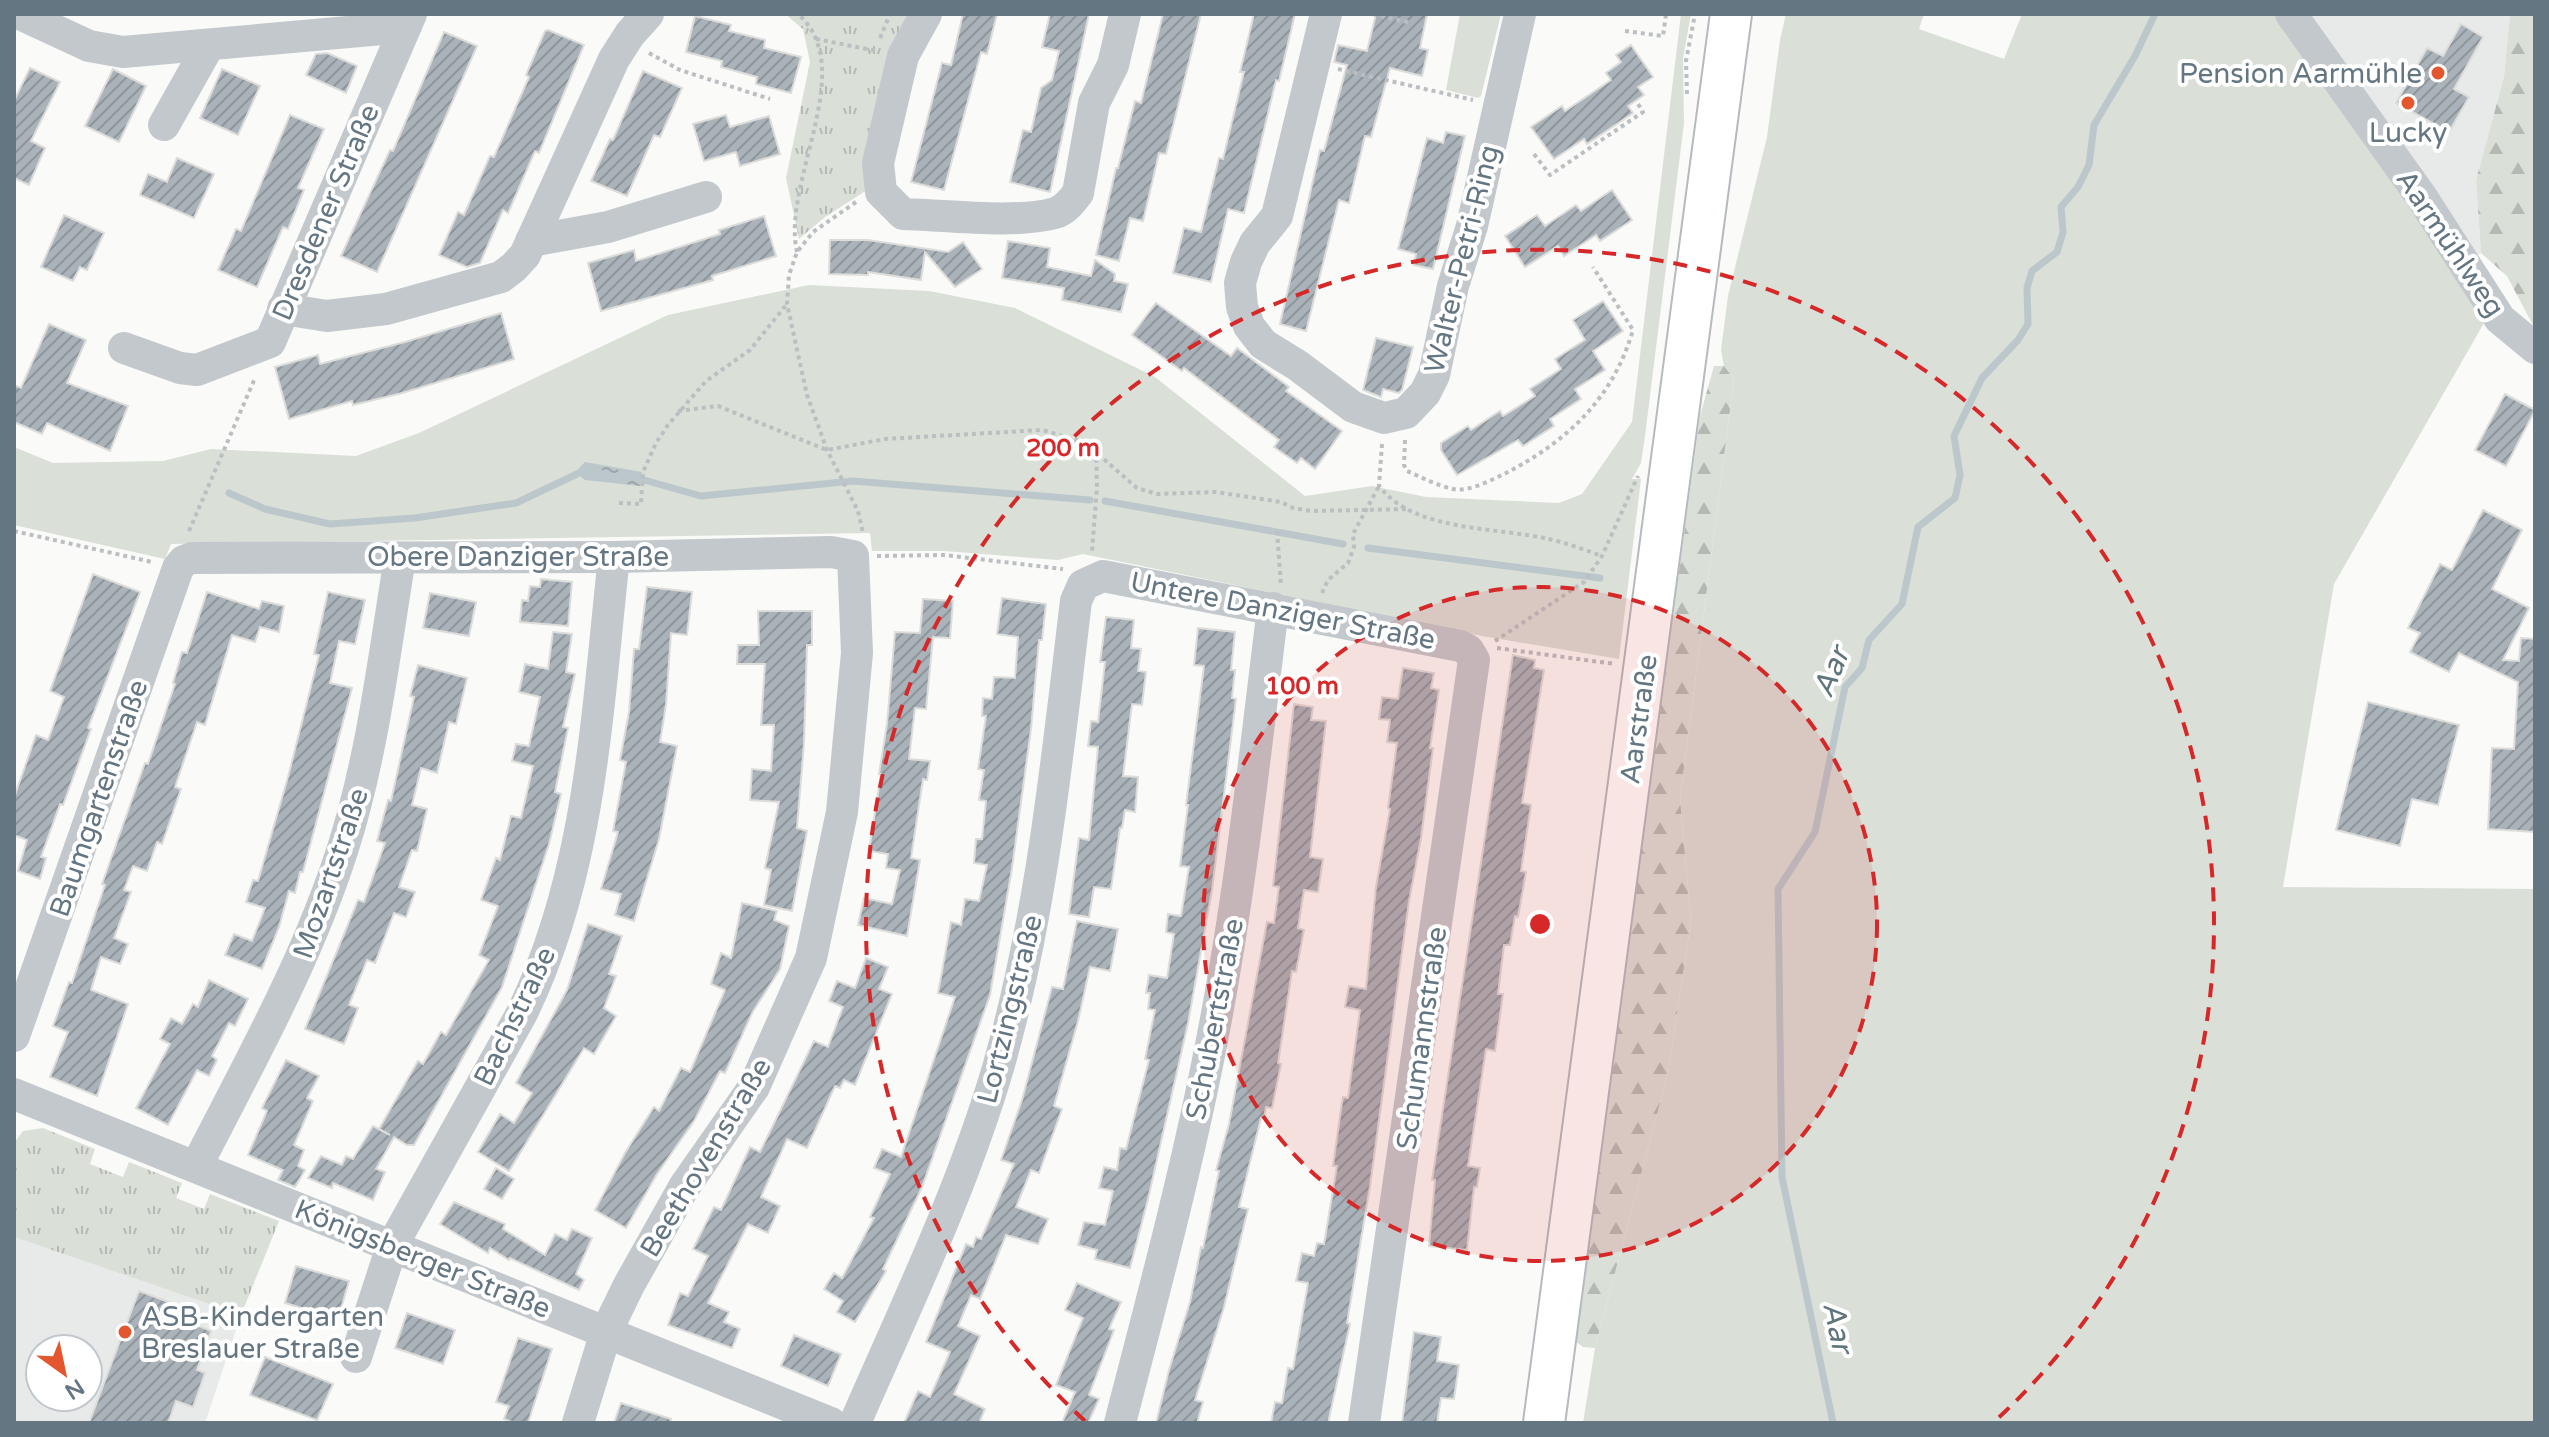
<svg xmlns="http://www.w3.org/2000/svg" width="2549" height="1437" viewBox="0 0 2549 1437" font-family="'Varela Round',sans-serif">
	<style>
		.built { fill: #e8e9e9; fill-rule: evenodd }
		.grass { fill: #dadfd7 }
		.forest { fill: url(#forest-firs) }
		.park { fill: url(#park-tufts) }
		.water { fill: url(#water-ripples) }
		.lines { fill: none; stroke-linecap: round; stroke-linejoin: round }
		.stream { stroke: #bbc7cb; stroke-width: 7 }
		.building { fill: url(#building-hatch); stroke: #dcdcda; stroke-width: 2 }
		.major-casing { stroke: #b5babe; stroke-width: 44 }
		.path { stroke: #bbbfc2; stroke-width: 4; stroke-dasharray: 4 4; stroke-linecap: butt }
		.minor { stroke: #c3c8cc; stroke-width: 32 }
		.major { stroke: #fff; stroke-width: 40 }
		.ring { fill: none; stroke: #d62828; stroke-width: 4; stroke-dasharray: 14 10 }
		.poi-dot { fill: #e4572e; stroke: #fff; stroke-width: 3 }
		.labels { text-anchor: middle; stroke-width: 8; stroke-linejoin: round; paint-order: stroke }
		.poi-label { font-size: 28px; fill: #657683; stroke: #fff; text-anchor: end }
		.street-label { font-size: 28px; fill: #657683; stroke: #fff }
		.water-label { font-size: 30px; font-style: italic; fill: #60757c; stroke: #fff }
		.centre { fill: #d62828; stroke: #fff; stroke-width: 4 }
		.ring-label { font-size: 24px; text-anchor: middle; font-weight: bold; fill: #d62828; stroke: #fff; stroke-width: 8; stroke-linejoin: round; paint-order: stroke }
	</style>
	<defs>
		<pattern id="forest-firs" width="22" height="20" patternUnits="userSpaceOnUse" patternTransform="scale(2)"><rect width="22" height="20" fill="#dadfd7"/><path d="M5 1l3.5 6h-7zM16 11l3.5 6h-7z" fill="#b4b9b4"/></pattern>
		<pattern id="park-tufts" width="24" height="20" patternUnits="userSpaceOnUse" patternTransform="scale(2)"><rect width="24" height="20" fill="#dadfd7"/><path d="M3 7l-1-3M5 7V3M7 7l1-3M15 17l-1-3M17 17v-4M19 17l1-3" fill="none" stroke="#b4b9b4"/></pattern>
		<pattern id="water-ripples" width="26" height="14" patternUnits="userSpaceOnUse" patternTransform="scale(2)"><rect width="26" height="14" fill="#bbc7cb"/><path d="M2 4q2-2 4 0t4 0M15 11q2-2 4 0t4 0" fill="none" stroke="#9ca6aa"/></pattern>
		<pattern id="building-hatch" width="6" height="6" patternUnits="userSpaceOnUse" patternTransform="scale(2)"><rect width="6" height="6" fill="#aab3b9"/><path d="M-1 1l2-2M0 6l6-6M5 7l2-2" fill="none" stroke="#8e969c"/></pattern>
	</defs>
	<rect width="100%" height="100%" fill="#fafaf8"/>
	<g class="built">
		<polygon points="2302,14 2510,14 2504,77 2476,180 2481,253 2473,259"/>
		<path d="M 14,1237 L 241,1315 L 205,1423 L 14,1423 ZM 40,1349 L 88,1349 L 88,1397 L 40,1397 Z"/>
	</g>
	<g class="grass">
		<polygon points="1460,14 1501,14 1481,96 1478,98 1446,90"/>
		<polygon points="1681,14 1691,14 1683,58 1684,123 1645,436 1641,463 1632,479 1641,479 1619,659 1482,636 1083,554 1058,560 944,551 872,551 870,533 171,544 165,559 14,525 14,447 53,463 163,461 211,449 356,456 419,433 668,315 809,285 929,291 1015,308 1155,377 1305,496 1372,486 1426,497 1559,503 1582,494 1632,422"/>
		<polygon points="1786,14 1924,14 1919,29 2004,59 2022,14 2278,14 2395,179 2484,323 2334,584 2283,887 2535,889 2535,1423 1583,1423 1595,1348 1668,1073 1691,921 1680,799 1734,379 1724,366 1721,350 1728,296 1767,137 1780,40"/>
	</g>
	<g class="forest">
		<polygon points="2510,14 2535,14 2535,329 2507,276 2481,253 2476,180 2504,77"/>
		<polygon points="1714,366 1724,366 1734,379 1680,799 1691,921 1668,1073 1595,1348 1583,1347 1575,1341 1700,416"/>
	</g>
	<g class="park">
		<polygon points="785,14 911,14 867,190 825,217 799,239 786,178 810,62 803,29"/>
		<polygon points="43,1128 95,1149 90,1164 123,1177 129,1162 182,1183 176,1198 204,1209 210,1194 279,1221 241,1315 14,1237 14,1143 23,1131"/>
	</g>
	<polygon class="water" points="585,462 642,472 640,486 585,480 577,474 577,470"/>
	<g class="lines">
		<g class="stream">
			<polyline points="644,480 701,496 853,481 1090,500"/>
			<polyline points="229,493 265,509 330,524 415,518 516,503 577,474"/>
			<polyline points="1105,501 1343,544"/>
			<polyline points="1368,548 1600,578"/>
			<polyline points="1833,1423 1782,1177 1778,889 1815,832 1845,687 1862,668 1869,640 1902,604 1918,527 1955,498 1960,475 1954,436 1982,378 2018,340 2028,324 2027,288 2032,271 2057,252 2063,232 2061,207 2078,187 2089,165 2094,125 2135,56 2155,14"/>
		</g>
	</g>
	<g class="building">
		<polygon points="963,14 997,14 987,54 981,52 944,190 911,182 942,63 951,65"/>
		<polygon points="1050,14 1089,14 1050,192 1010,182 1023,130 1031,132 1041,88 1052,80 1059,51 1042,47"/>
		<polygon points="1163,14 1201,14 1166,154 1159,153 1143,221 1130,218 1119,261 1096,255 1116,168 1118,168 1135,101 1141,103"/>
		<polygon points="1254,14 1295,14 1279,81 1276,80 1244,213 1228,209 1211,282 1173,273 1184,228 1201,232 1219,158 1223,159 1244,72 1240,72"/>
		<polygon points="1376,14 1427,14 1420,48 1428,50 1422,76 1390,68 1371,137 1365,136 1349,203 1339,200 1306,331 1280,324 1320,150 1324,151 1347,65 1334,62 1338,45 1367,51"/>
		<polygon points="695,16 731,25 729,31 765,40 764,48 801,57 791,93 756,84 757,77 721,67 722,61 686,52"/>
		<polygon points="2461,24 2483,37 2454,89 2469,97 2449,132 2396,103 2427,48 2443,56"/>
		<polygon points="548,30 584,45 539,153 535,151 508,213 503,210 480,263 467,267 439,255 458,212 464,215 490,156 494,157 529,77 526,75 545,31"/>
		<polygon points="444,32 477,46 377,272 341,256 390,150 393,151"/>
		<polygon points="1631,45 1653,77 1638,87 1644,95 1628,106 1633,113 1587,144 1584,139 1554,159 1531,127 1562,106 1565,111 1611,80 1606,73 1621,62 1616,55"/>
		<polygon points="327,53 357,66 346,93 306,75 316,54"/>
		<polygon points="30,68 60,82 31,141 45,148 29,185 14,178 14,101"/>
		<polygon points="113,69 146,86 119,142 85,126"/>
		<polygon points="222,69 260,86 238,135 200,118"/>
		<polygon points="643,71 682,88 660,137 654,135 627,196 591,181 610,139 613,140"/>
		<polygon points="290,115 324,129 298,188 304,190 288,229 283,227 257,287 218,270 236,229 241,231"/>
		<polygon points="726,115 730,127 769,116 780,154 740,166 736,152 704,161 693,124"/>
		<polygon points="1446,132 1465,136 1433,269 1414,265 1416,254 1398,249 1427,138 1443,143"/>
		<polygon points="177,158 214,174 194,218 140,195 148,174 167,182"/>
		<polygon points="1612,190 1632,220 1600,241 1596,235 1564,256 1558,246 1525,267 1505,236 1537,215 1545,226 1576,205 1581,211"/>
		<polygon points="64,215 104,233 87,270 80,267 73,281 41,267"/>
		<polygon points="764,216 776,256 712,276 713,280 601,311 588,263 634,250 636,261 720,234 719,230"/>
		<polygon points="830,240 868,240 948,252 963,242 982,269 955,287 925,252 921,280 868,272 868,275 829,274"/>
		<polygon points="1008,241 1050,248 1047,267 1091,276 1095,260 1115,274 1114,281 1128,284 1121,312 1062,300 1064,288 1002,278"/>
		<polygon points="1603,301 1623,331 1593,351 1605,370 1575,389 1581,399 1550,419 1554,426 1523,446 1518,440 1457,475 1441,450 1441,443 1468,426 1471,430 1500,411 1503,416 1535,396 1530,389 1561,369 1555,359 1585,340 1573,320"/>
		<polygon points="1156,303 1231,356 1237,348 1289,387 1286,391 1342,431 1315,469 1301,458 1297,463 1274,447 1279,440 1184,368 1182,371 1132,335"/>
		<polygon points="501,313 514,359 402,393 353,405 352,401 289,419 275,367 318,355 320,364 405,342"/>
		<polygon points="49,324 86,340 67,383 128,406 110,451 47,423 42,434 14,422 14,385 21,388"/>
		<polygon points="1376,338 1413,347 1402,390 1399,393 1383,389 1381,397 1363,390"/>
		<polygon points="2505,394 2535,410 2506,466 2475,450"/>
		<polygon points="2483,510 2522,530 2492,589 2529,608 2503,660 2519,661 2521,638 2535,639 2535,832 2488,829 2492,748 2514,749 2518,682 2459,653 2449,672 2410,652 2420,633 2408,628 2440,564 2452,570"/>
		<polygon points="93,574 140,592 88,728 91,729 63,805 60,804 41,857 46,858 40,879 18,871 27,840 14,835 14,798 36,735 48,740 64,697 50,691"/>
		<polygon points="541,579 572,582 568,626 520,622 522,600 528,601 530,586 540,587"/>
		<polygon points="647,587 692,592 687,635 671,633 666,705 660,742 677,746 659,839 634,921 615,915 621,894 601,889 618,832 613,831 626,762 620,760 629,712 634,649 639,649"/>
		<polygon points="207,592 259,609 262,601 284,606 279,632 260,627 255,642 232,635 205,725 197,722 175,787 181,789 162,844 157,842 147,871 133,866 124,890 131,892 114,938 128,944 120,964 101,957 91,990 128,1004 97,1096 50,1077 68,1032 53,1026 69,982 72,983 105,885 102,884 145,763 148,764 175,684 173,683 182,652 187,653"/>
		<polygon points="328,592 365,600 355,644 339,641 330,683 352,688 303,872 300,872 295,893 289,891 279,927 262,969 225,955 234,934 252,941 265,908 246,902 253,880 258,881 288,777 319,655 314,654"/>
		<polygon points="430,593 476,602 469,636 423,628"/>
		<polygon points="1002,598 1046,604 1042,640 1039,640 1031,729 1012,868 990,995 922,1187 883,1269 886,1271 855,1322 837,1312 843,1301 824,1289 834,1273 842,1278 874,1218 870,1217 890,1174 874,1168 882,1149 901,1157 955,997 938,993 951,922 961,925 965,899 979,901 987,865 974,863 976,839 982,839 986,801 979,800 984,770 978,769 986,716 982,716 983,698 992,699 994,677 1015,678 1018,637 997,634"/>
		<polygon points="923,599 953,601 950,638 933,637 926,709 915,708 909,759 930,761 927,780 923,779 911,858 920,860 907,936 858,925 864,898 892,904 900,870 886,868 888,854 869,851 881,774 879,774 887,724 895,632 920,633"/>
		<polygon points="758,611 812,611 812,645 807,645 804,743 797,828 807,831 792,911 764,905 771,870 765,868 779,802 750,800 752,769 771,771 774,725 761,725 765,664 737,664 738,645 759,645"/>
		<polygon points="1106,617 1134,620 1131,648 1141,649 1138,671 1146,672 1142,705 1132,704 1123,776 1138,777 1135,812 1125,810 1122,828 1120,828 1111,889 1094,887 1089,917 1069,914 1079,838 1089,840 1098,747 1088,746 1091,721 1098,722 1105,662 1100,662"/>
		<polygon points="1198,628 1235,632 1231,670 1235,670 1232,698 1236,699 1212,890 1188,1023 1148,1199 1130,1268 1095,1259 1097,1250 1078,1245 1084,1222 1105,1225 1113,1191 1099,1188 1104,1167 1117,1170 1120,1148 1126,1149 1149,1060 1145,1059 1155,1010 1148,1009 1150,993 1146,993 1149,975 1167,978 1174,934 1166,932 1168,914 1181,916 1189,867 1180,866 1188,805 1186,805 1204,666 1194,665"/>
		<polygon points="553,632 572,634 566,672 575,674 563,727 568,728 555,792 561,794 549,844 502,987 414,1145 407,1145 394,1137 376,1169 385,1172 373,1200 333,1183 332,1188 308,1178 321,1156 342,1165 346,1156 353,1159 373,1126 390,1135 379,1129 418,1061 423,1064 441,1032 446,1035 489,960 479,955 498,906 481,900 496,858 500,860 511,816 521,818 533,766 512,761 516,744 529,746 540,697 519,692 525,664 548,669"/>
		<polygon points="1513,655 1535,660 1534,668 1544,670 1522,803 1531,805 1521,871 1526,872 1518,917 1515,916 1510,945 1504,945 1498,994 1503,994 1495,1051 1486,1049 1468,1166 1480,1168 1477,1187 1474,1187 1467,1250 1429,1246 1435,1180 1432,1180"/>
		<polygon points="418,665 467,678 456,724 449,722 437,773 421,768 412,805 427,809 417,851 412,850 399,887 415,892 406,917 394,913 375,963 367,960 349,1005 358,1008 344,1044 305,1029 358,900 364,902 385,843 377,841 388,800 391,801 395,783 414,697 410,696"/>
		<polygon points="1403,668 1434,673 1431,688 1439,690 1430,748 1433,748 1421,838 1409,901 1370,1186 1347,1323 1350,1324 1328,1423 1271,1423 1275,1402 1282,1403 1288,1368 1293,1369 1308,1283 1296,1281 1302,1253 1314,1256 1317,1243 1324,1244 1337,1166 1333,1166 1341,1109 1343,1097 1348,1098 1360,1010 1345,1007 1349,986 1366,989 1376,887 1390,809 1388,808 1397,743 1387,742 1390,720 1379,719 1382,697 1398,699"/>
		<polygon points="2368,702 2459,725 2438,805 2412,799 2400,846 2336,830"/>
		<polygon points="1294,704 1313,707 1311,720 1326,721 1310,857 1323,859 1318,892 1304,890 1298,928 1304,930 1296,972 1292,971 1278,1063 1281,1064 1272,1108 1266,1107 1264,1118 1261,1118 1239,1207 1248,1209 1224,1307 1195,1400 1203,1402 1197,1423 1156,1423 1169,1370 1190,1302 1201,1247 1203,1248 1219,1171 1216,1170 1229,1124 1267,922 1274,923 1279,887 1273,886"/>
		<polygon points="742,903 777,911 774,920 789,926 780,969 752,1013 725,1073 720,1071 694,1121 657,1174 626,1228 595,1210 625,1153 654,1107 659,1111 681,1068 690,1072 725,990 711,984 721,953 731,958"/>
		<polygon points="1077,921 1118,929 1110,971 1090,967 1078,1021 1054,1106 1062,1109 1039,1173 1031,1170 1016,1207 1048,1219 1038,1244 1006,1235 980,1299 971,1295 958,1326 980,1336 954,1394 985,1409 979,1423 904,1423 918,1391 930,1397 950,1352 926,1342 966,1244 973,1247 976,1237 981,1239 1014,1164 1001,1160 1022,1100 1052,987 1063,989"/>
		<polygon points="588,924 622,936 609,974 616,976 604,1008 616,1016 594,1054 584,1048 509,1171 478,1152 500,1114 514,1123 532,1093 516,1083 567,990"/>
		<polygon points="866,958 888,967 879,989 892,994 855,1085 844,1080 840,1088 835,1086 807,1148 787,1139 761,1197 780,1206 768,1233 748,1224 708,1303 729,1312 724,1322 740,1329 732,1348 668,1325 680,1293 688,1296 708,1256 693,1249 714,1207 721,1210 750,1147 760,1152 814,1041 828,1047 843,1007 829,1001 837,981 855,988"/>
		<polygon points="209,980 248,999 235,1026 229,1023 212,1056 217,1060 209,1076 197,1070 168,1125 136,1108 170,1044 160,1039 171,1018 182,1024 193,1004 198,1007"/>
		<polygon points="286,1060 319,1076 307,1098 313,1101 294,1145 304,1150 298,1166 305,1170 295,1187 278,1180 283,1170 248,1155 267,1111 262,1108"/>
		<polygon points="496,1168 514,1179 502,1199 484,1189"/>
		<polygon points="454,1202 505,1224 503,1229 545,1255 555,1234 567,1240 572,1229 592,1238 576,1274 584,1280 579,1290 510,1258 509,1260 490,1248 488,1253 440,1224"/>
		<polygon points="296,1266 349,1281 338,1319 285,1303"/>
		<polygon points="1077,1283 1121,1302 1109,1329 1114,1330 1089,1395 1099,1399 1088,1423 1062,1423 1075,1392 1056,1385 1083,1318 1065,1310"/>
		<polygon points="139,1291 193,1311 189,1322 211,1331 197,1370 205,1373 193,1407 176,1401 168,1423 89,1423"/>
		<polygon points="407,1313 455,1330 443,1364 395,1348"/>
		<polygon points="1414,1332 1441,1337 1437,1361 1459,1365 1454,1399 1441,1398 1437,1423 1402,1423"/>
		<polygon points="794,1335 841,1354 828,1386 781,1366"/>
		<polygon points="518,1338 552,1349 528,1423 515,1423 504,1419 509,1406 496,1402"/>
		<polygon points="265,1357 333,1384 317,1420 250,1395"/>
		<polygon points="621,1403 671,1419 670,1423 614,1423"/>
	</g>
	<g class="lines">
		<defs>
			<polyline id="major" points="1544,1423 1731,14"/>
		</defs>
		<use href="#major" class="major-casing"/>
		<g class="path">
			<polyline points="1373,14 1411,23"/>
			<polyline points="1625,31 1663,36 1666,14"/>
			<polyline points="880,38 890,14"/>
			<polyline points="816,39 877,51"/>
			<polyline points="649,53 680,70 770,99"/>
			<polyline points="1338,69 1473,100"/>
			<polyline points="1687,94 1686,61 1695,14"/>
			<polyline points="1534,154 1550,175 1643,112 1638,104"/>
			<polyline points="856,202 813,232 797,252 789,275 787,304 807,395 827,450 858,511 863,533"/>
			<path d="M 797,252 C 781,182 860,68 798,14"/>
			<polyline points="678,411 718,406 827,450 885,439 1042,430 1083,442 1096,452 1097,486 1092,552"/>
			<path d="M 1405,440 L 1404,465 L 1407,471 C 1421,477 1438,486 1453,489 C 1470,492 1491,480 1506,473 C 1568,441 1613,398 1633,330 L 1593,267"/>
			<path d="M 1382,444 L 1379,486 C 1414,532 1497,527 1549,539 C 1567,543 1585,550 1602,556"/>
			<polyline points="1098,454 1137,488 1157,494 1216,492 1281,502 1293,508 1311,511 1410,509"/>
			<polyline points="619,503 641,504 643,472 656,443 668,425 706,381 750,350 787,304"/>
			<polyline points="14,531 152,562"/>
			<polyline points="189,531 255,378"/>
			<polyline points="1277,531 1281,585"/>
			<polyline points="877,556 944,555 1063,569"/>
			<polyline points="1322,593 1328,580 1348,563 1354,547 1353,534 1379,486"/>
			<polyline points="1495,641 1584,582 1602,556 1638,476"/>
			<polyline points="1497,648 1615,664"/>
		</g>
		<g class="minor">
			<polyline points="20,14 89,46 123,52 405,27"/>
			<path d="M 926,14 L 903,56 L 878,163 L 881,192 L 903,214 C 943,215 1017,224 1055,213 C 1065,210 1072,201 1078,193 L 1094,103 L 1113,65 L 1125,14"/>
			<polyline points="1326,14 1277,216 1255,243 1246,262 1240,283 1242,307 1249,326 1263,344 1297,365 1353,407 1384,418 1406,413 1425,393 1434,375 1453,286 1472,226 1520,14"/>
			<polyline points="2291,14 2421,196 2500,319 2535,348"/>
			<polyline points="164,125 209,45"/>
			<polyline points="531,241 608,227 706,197"/>
			<polyline points="283,309 327,316 386,309 501,277 514,267 525,255 614,59 630,34 648,14"/>
			<polyline points="124,348 180,368 197,370 270,342 411,14"/>
			<polyline points="14,1036 178,568 184,561 192,558 614,557 831,552 853,556 857,653 842,812 811,958 754,1087 684,1187 629,1285 606,1332 578,1423"/>
			<polyline points="14,1094 831,1423"/>
			<path d="M 196,1167 C 249,1063 307,961 343,848 C 373,754 384,655 400,558"/>
			<path d="M 356,1357 L 392,1246 L 522,1013 C 591,871 597,711 614,557"/>
			<path d="M 855,1423 C 906,1306 962,1190 998,1068 C 1042,915 1057,758 1076,601 L 1083,585 L 1103,576 L 1460,646 L 1468,650 L 1474,660 L 1364,1423"/>
			<path d="M 1120,1423 C 1153,1296 1187,1169 1212,1040 C 1240,897 1255,753 1273,608"/>
		</g>
		<use href="#major" class="major"/>
	</g>
	<circle cx="1540" cy="924" r="337" fill="#d62828" fill-opacity=".12"/>
	<g class="ring">
		<circle cx="1540" cy="924" r="337"/>
		<path d="M1085 1421A674 674 0 1 1 1995 1421"/>
	</g>
	<g class="poi-dot">
		<circle cx="2438" cy="73" r="8"/>
		<circle cx="2408" cy="103" r="8"/>
		<circle cx="125" cy="1332" r="8"/>
	</g>
	<g class="labels">
		<g class="poi-label">
			<text x="2422" y="83">Pension Aarmühle</text>
			<text x="2408" y="142" text-anchor="middle">Lucky</text>
			<text x="141" y="1326" text-anchor="start">ASB-Kindergarten<tspan x="141" dy="32">Breslauer Straße</tspan></text>
		</g>
		<g class="street-label">
			<text transform="translate(325 212) rotate(-67)" y="10">Dresdener Straße</text>
			<text transform="translate(2451 243) rotate(56)" y="10">Aarmühlweg</text>
			<text transform="translate(1461 259) rotate(-76)" y="10">Walter-Petri-Ring</text>
			<text x="518" y="566">Obere Danziger Straße</text>
			<text transform="translate(1283 610) rotate(11)" y="10">Untere Danziger Straße</text>
			<text transform="translate(1638 719) rotate(-82)" y="10">Aarstraße</text>
			<text transform="translate(98 798) rotate(-71)" y="10">Baumgartenstraße</text>
			<text transform="translate(330 873) rotate(-71)" y="10">Mozartstraße</text>
			<text transform="translate(1009 1009) rotate(-76)" y="10">Lortzingstraße</text>
			<text transform="translate(514 1016) rotate(-64)" y="10">Bachstraße</text>
			<text transform="translate(1214 1019) rotate(-79)" y="10">Schubertstraße</text>
			<text transform="translate(1421 1038) rotate(-82)" y="10">Schumannstraße</text>
			<text transform="translate(705 1157) rotate(-59)" y="10">Beethovenstraße</text>
			<text transform="translate(423 1258) rotate(22)" y="10">Königsberger Straße</text>
		</g>
		<g class="water-label">
			<text transform="translate(1831 672) rotate(-68)" y="10">Aar</text>
			<text transform="translate(1838 1327) rotate(78)" y="10">Aar</text>
		</g>
	</g>
	<circle cx="1540" cy="924" r="12" class="centre"/>
	<g class="ring-label">
		<text x="1063" y="456">200 m</text>
		<text x="1302" y="694">100 m</text>
	</g>
	<rect width="2549" height="1437" fill="none" stroke="#657683" stroke-width="32"/>
	<g transform="translate(64 1373) rotate(147)"><circle r="38" fill="#ffffff" stroke="#c1c8cd" stroke-width="2"/>
	<path d="M0-6L14 30L0 20L-14 30Z" fill="#e4572e"/>
	<text y="-12" font-size="22" font-weight="bold" text-anchor="middle" fill="#657683">N</text>
	</g>
</svg>
